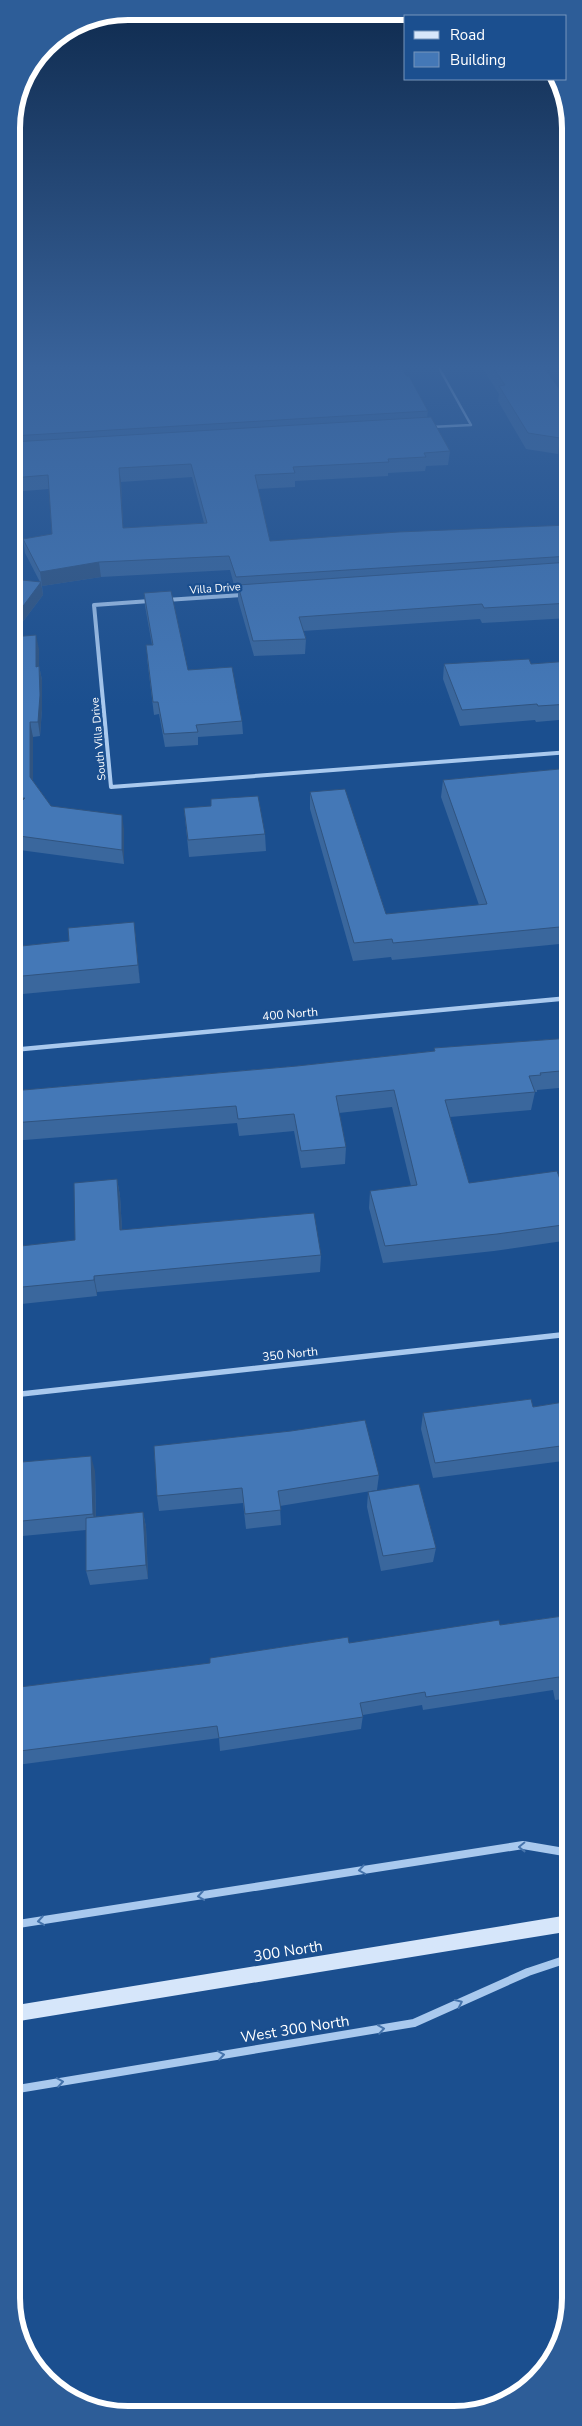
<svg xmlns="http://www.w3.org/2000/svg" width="582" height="2426" viewBox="0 0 582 2426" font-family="'Nunito Sans',sans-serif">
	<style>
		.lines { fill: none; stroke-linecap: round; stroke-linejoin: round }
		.street-far4 { stroke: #a9c9ee; stroke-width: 2.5 }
		.street-far3 { stroke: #a9c9ee; stroke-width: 4 }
		.street-far2 { stroke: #a9c9ee; stroke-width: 4.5 }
		.street-far1 { stroke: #a9c9ee; stroke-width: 5.5 }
		.street { stroke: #a9c9ee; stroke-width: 8 }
		.secondary { stroke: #d6e6fa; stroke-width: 16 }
		.wall { fill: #3a679d; fill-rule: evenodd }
		.shaded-wall { fill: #305480 }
		.building { fill: #4478b7; stroke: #305480; fill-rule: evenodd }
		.oneway { stroke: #4674ac }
		.labels { text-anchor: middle; stroke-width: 4.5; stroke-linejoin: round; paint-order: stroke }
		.far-street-label { font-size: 11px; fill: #fff; stroke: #1b4f8f }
		.street-label { font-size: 12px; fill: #fff; stroke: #1b4f8f }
		.near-street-label { font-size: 15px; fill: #fff; stroke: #1b4f8f }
		.rim { fill: none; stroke: #fff; stroke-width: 6 }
	</style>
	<rect width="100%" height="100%" fill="#1b4f8f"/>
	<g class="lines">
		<g class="street-far4">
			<polyline points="431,427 471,425 438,366"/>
			<polyline points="230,596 242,595"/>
		</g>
		<g class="street-far3">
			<polyline points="166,600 242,595"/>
			<polyline points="150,601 94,605 111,787 570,752"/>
		</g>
		<polyline class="street-far2" points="12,1050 570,998"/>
		<polyline class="street-far1" points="12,1395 570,1334"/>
		<g class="street">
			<polyline points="12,1925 523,1845 570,1853"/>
			<polyline points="12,2090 414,2023 528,1972 570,1958"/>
		</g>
		<polyline class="secondary" points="12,2014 570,1923"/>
	</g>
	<g class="wall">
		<path d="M 12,366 L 406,376 L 428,411 L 427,417 L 450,451 L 448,465 L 426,466 L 425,471 L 388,473 L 388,476 L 295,481 L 295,487 L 258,489 L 270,541 L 567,525 L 567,522 L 570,522 L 570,618 L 482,623 L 480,619 L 303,631 L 306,639 L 305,654 L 254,656 L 238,600 L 238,592 L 236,592 L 230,570 L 101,577 L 42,586 L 43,595 L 12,636 L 12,579 L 40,582 L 25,553 L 23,539 L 52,534 L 49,489 L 12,492 ZM 192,477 L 204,523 L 123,528 L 121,482 Z"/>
		<polygon points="481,366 543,366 570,404 570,435 558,454 526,449 498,401 499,394"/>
		<polygon points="144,593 188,670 242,721 243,734 198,737 198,745 165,747 159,714 154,715 147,658 152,645 145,606"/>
		<polygon points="12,637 39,649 39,666 42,680 42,709 40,736 33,737 33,781 51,806 124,829 124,864 12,849"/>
		<polygon points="570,661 570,719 536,722 535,720 460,726 443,679 444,664 531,664"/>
		<polygon points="570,768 570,943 392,960 391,957 353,961 310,809 310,792 386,914 479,905 441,797 443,780"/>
		<polygon points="211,799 265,834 266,851 189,857 184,808 211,806"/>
		<polygon points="134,922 140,983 12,995 12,947 69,941"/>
		<polygon points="570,1038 570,1087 537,1090 537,1092 535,1092 531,1110 450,1117 469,1183 570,1181 570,1240 494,1251 383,1263 369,1208 370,1191 411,1186 392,1107 339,1113 346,1147 345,1164 301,1168 294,1131 239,1136 237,1123 12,1141 12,1091 297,1066 434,1051 434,1048"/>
		<polygon points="117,1179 120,1196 122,1230 321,1255 320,1272 97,1292 97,1296 12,1305 12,1247 75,1240"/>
		<polygon points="570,1401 570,1467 565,1467 563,1461 433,1478 421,1429 423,1413 533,1407"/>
		<polygon points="154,1446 379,1475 377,1490 280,1506 281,1525 246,1529 243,1503 159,1511 157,1496"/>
		<polygon points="12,1466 95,1471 96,1517 143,1512 146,1527 148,1579 90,1585 86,1571 86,1530 12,1537"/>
		<polygon points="368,1492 436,1548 433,1562 381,1571 367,1507"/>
		<polygon points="570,1615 570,1698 555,1700 553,1690 423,1710 422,1705 363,1715 361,1729 220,1751 219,1738 17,1765 18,1776 12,1776 12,1688 210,1663 349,1643 500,1625"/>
	</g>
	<g class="shaded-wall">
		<polygon points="570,423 570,435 558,454 560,438"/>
		<polygon points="119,468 121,482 124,543"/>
		<polygon points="99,562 101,577 42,586 40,572"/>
		<polygon points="41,582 43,595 12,636 12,621"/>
		<polygon points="36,635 39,649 39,680 36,667"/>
		<polygon points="39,666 42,680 42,709 40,736 38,722"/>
		<polygon points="30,722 33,737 33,791 30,777"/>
		<polygon points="25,798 12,814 12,799"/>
		<polygon points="122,815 124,829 124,864 122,850"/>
		<polygon points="134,922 136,940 140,983 138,965"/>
		<polygon points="117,1179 120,1196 123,1247 120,1230"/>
		<polygon points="94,1276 97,1292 97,1296 94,1280"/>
		<polygon points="91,1456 95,1471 96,1529 93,1514"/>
		<polygon points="143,1512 146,1527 148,1579 146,1565"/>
		<polygon points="12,1755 17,1765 18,1776 12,1765"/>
	</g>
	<g class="building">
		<polygon points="12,366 401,366 406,376 409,376 428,411 12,436"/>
		<polygon points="492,366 543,366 570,404 570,423 560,438 528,433 499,386 505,385"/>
		<path d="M 431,417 L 450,451 L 424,453 L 426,457 L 388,459 L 389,462 L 293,467 L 295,473 L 255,475 L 270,541 L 398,532 L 569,525 L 567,522 L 570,522 L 570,556 L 236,577 L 229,556 L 99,562 L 40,572 L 23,539 L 52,534 L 48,475 L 12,478 L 12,442 ZM 191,464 L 207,523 L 123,528 L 119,468 Z"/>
		<polygon points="570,562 570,603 484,608 482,604 299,617 306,639 253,641 238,585"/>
		<polygon points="12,579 41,582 12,621"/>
		<polygon points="171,591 188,670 232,667 242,721 196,725 198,732 164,734 158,702 153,702 146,645 153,645 144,593"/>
		<polygon points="36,635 36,667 39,666 40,695 38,722 30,722 30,777 51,806 122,815 122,850 12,835 12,811 25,798 12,799 12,637"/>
		<polygon points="529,659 531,664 570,661 570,704 538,706 537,704 462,710 444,664"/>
		<polygon points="570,768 570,926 393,943 392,939 354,943 310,792 345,789 386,914 487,904 443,780"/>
		<polygon points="258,796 265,834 188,840 184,808 211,806 211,799"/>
		<polygon points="134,922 138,965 12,977 12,947 69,941 68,928"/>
		<polygon points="570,1038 570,1070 540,1073 541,1075 529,1076 535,1092 445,1100 469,1183 557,1171 561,1182 570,1181 570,1224 497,1234 385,1246 370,1191 417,1185 394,1090 336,1096 346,1147 301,1151 294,1114 238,1119 236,1106 12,1123 12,1091 297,1066 435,1051 434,1048"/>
		<polygon points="117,1179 120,1230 314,1213 321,1255 94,1276 94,1280 12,1288 12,1247 75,1240 74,1183"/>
		<polygon points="531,1399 533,1407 570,1401 570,1451 568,1445 435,1463 423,1413"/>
		<polygon points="365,1420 379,1475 278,1491 281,1510 245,1514 242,1488 157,1496 154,1446 291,1431"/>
		<polygon points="91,1456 93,1514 12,1522 12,1466 22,1465 22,1462"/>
		<polygon points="419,1484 436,1548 383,1556 368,1492"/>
		<polygon points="143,1512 146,1565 86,1571 86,1518"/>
		<polygon points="570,1615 570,1686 561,1687 559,1677 426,1697 425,1692 360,1703 363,1717 219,1738 217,1726 12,1752 12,1688 210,1663 210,1658 348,1637 349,1643 499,1620 500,1625"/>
	</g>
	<defs><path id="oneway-chevron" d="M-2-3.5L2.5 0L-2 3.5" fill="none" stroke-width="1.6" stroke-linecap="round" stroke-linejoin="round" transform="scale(1.25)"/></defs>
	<g class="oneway">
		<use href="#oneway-chevron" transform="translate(522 1847) rotate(179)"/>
		<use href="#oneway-chevron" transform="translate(362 1870) rotate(171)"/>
		<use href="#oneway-chevron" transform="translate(201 1896) rotate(171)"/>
		<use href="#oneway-chevron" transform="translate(41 1921) rotate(171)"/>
		<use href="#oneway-chevron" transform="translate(459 2003) rotate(-25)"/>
		<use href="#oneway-chevron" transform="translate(381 2029) rotate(-9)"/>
		<use href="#oneway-chevron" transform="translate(221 2055) rotate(-9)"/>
		<use href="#oneway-chevron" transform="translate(60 2082) rotate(-9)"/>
	</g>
	<linearGradient id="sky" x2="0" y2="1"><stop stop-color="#0f2b4f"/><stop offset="0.52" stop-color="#39639b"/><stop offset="1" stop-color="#39639b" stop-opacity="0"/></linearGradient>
	<rect width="582" height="706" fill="url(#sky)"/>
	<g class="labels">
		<g class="far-street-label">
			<text transform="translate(215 588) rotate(-4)" y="4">Villa Drive</text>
			<text transform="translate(98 739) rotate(-95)" y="4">South Villa Drive</text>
		</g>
		<g class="street-label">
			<text transform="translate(290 1014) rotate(-5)" y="4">400 North</text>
			<text transform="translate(290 1354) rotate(-6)" y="4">350 North</text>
		</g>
		<g class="near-street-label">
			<text transform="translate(288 1951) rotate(-9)" y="5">300 North</text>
			<text transform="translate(295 2029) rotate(-9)" y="5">West 300 North</text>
		</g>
	</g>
	<path d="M0 0H582V2426H0ZM128 20H454A108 108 0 0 1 562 128V2298A108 108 0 0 1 454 2406H128A108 108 0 0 1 20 2298V128A108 108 0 0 1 128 20Z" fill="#2d5d98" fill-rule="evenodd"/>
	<path class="rim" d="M128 20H454A108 108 0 0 1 562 128V2298A108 108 0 0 1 454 2406H128A108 108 0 0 1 20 2298V128A108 108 0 0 1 128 20Z"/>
	<rect x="404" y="15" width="162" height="65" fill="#1b4f8f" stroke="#7695bc"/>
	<rect x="414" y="31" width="25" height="8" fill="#d6e6fa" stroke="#7695bc"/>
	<text x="450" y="40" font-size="15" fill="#ffffff">Road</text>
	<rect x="414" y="52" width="25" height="15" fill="#4478b7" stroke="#7695bc"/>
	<text x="450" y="65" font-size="15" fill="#ffffff">Building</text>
</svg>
